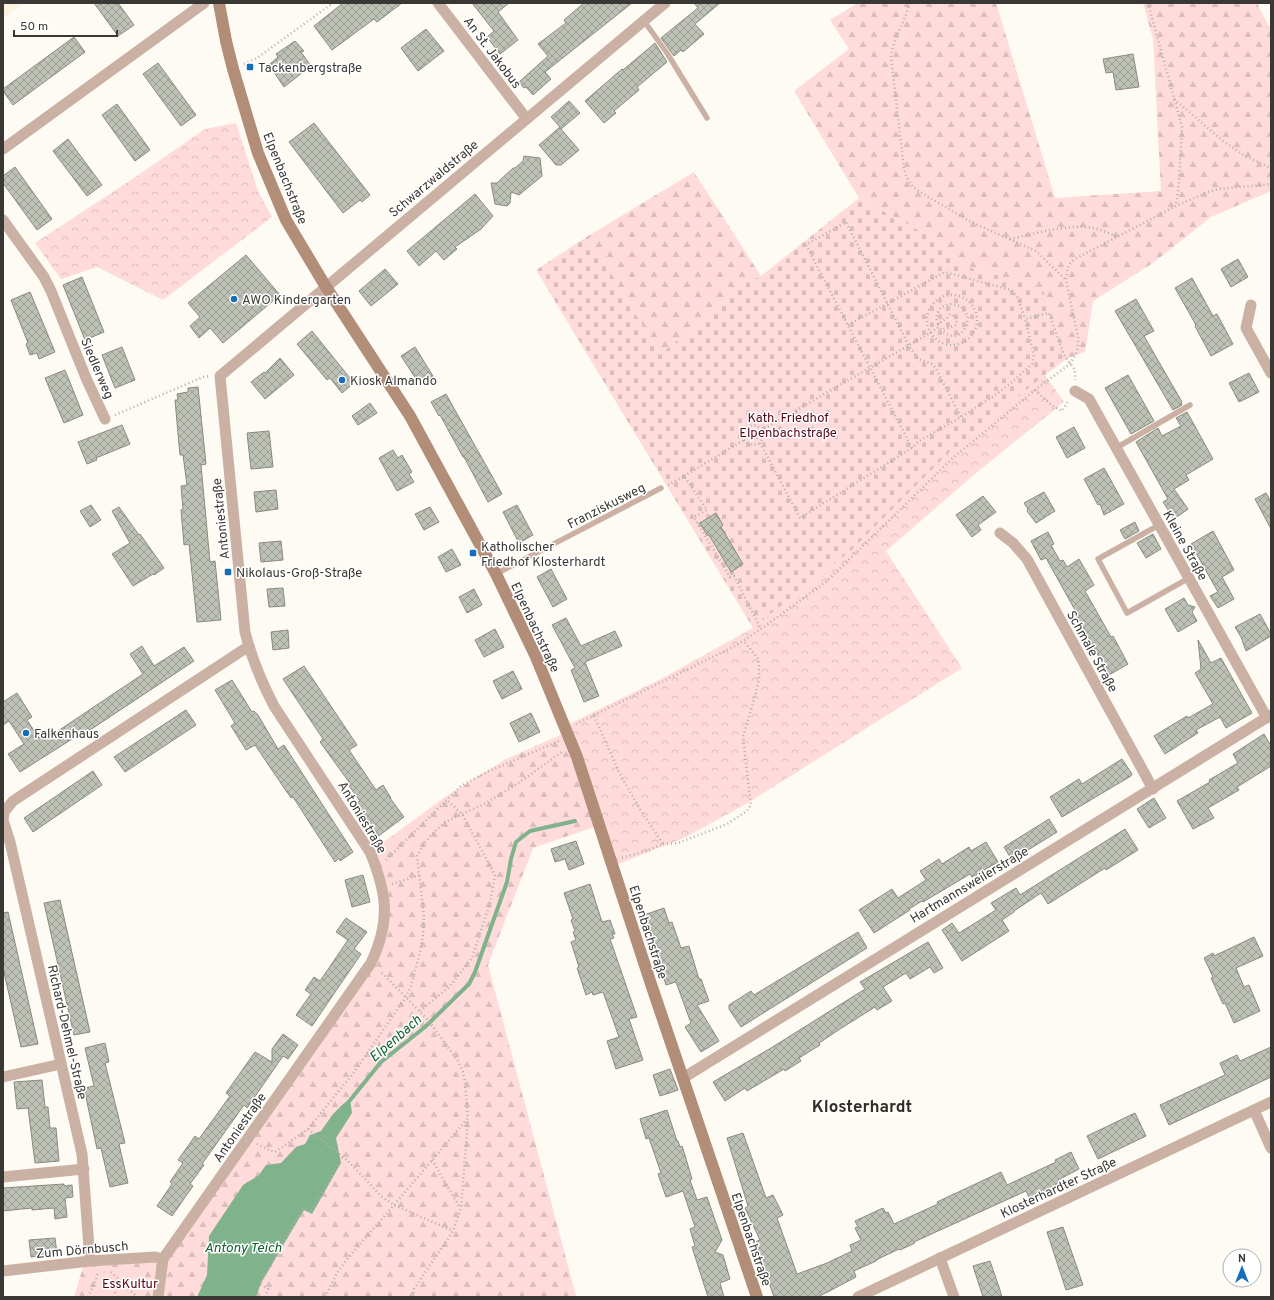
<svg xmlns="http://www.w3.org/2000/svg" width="1274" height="1300" viewBox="0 0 1274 1300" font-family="Overpass,sans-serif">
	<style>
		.built { fill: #fbf2e0 }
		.forest { fill: url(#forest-firs) }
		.cemetery { fill: url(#cemetery-stones) }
		.park { fill: url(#park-crowns) }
		.garden { fill: #ffdbdb }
		.water { fill: #80b38c }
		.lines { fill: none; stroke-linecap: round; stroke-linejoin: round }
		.stream { stroke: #80b38c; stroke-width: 4 }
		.building { fill: url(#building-cross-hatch); stroke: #888b80 }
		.path { stroke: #b1afa9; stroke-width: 2.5; stroke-dasharray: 1 3; stroke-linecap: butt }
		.lane { stroke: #cbb1a3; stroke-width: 5.5 }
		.street { stroke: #cbb1a3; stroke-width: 11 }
		.secondary { stroke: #b28d78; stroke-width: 12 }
		.poi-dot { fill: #156dbb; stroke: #fff; stroke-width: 1.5 }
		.labels { text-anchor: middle; stroke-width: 3; stroke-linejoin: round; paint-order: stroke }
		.street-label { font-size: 13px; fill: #3a3834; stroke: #fff }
		.poi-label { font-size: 13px; fill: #3a3834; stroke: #fff; text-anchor: start }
		.park-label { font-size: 13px; fill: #540415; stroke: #fff }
		.water-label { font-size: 14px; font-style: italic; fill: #116231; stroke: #fff }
		.district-label { font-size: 17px; font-weight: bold; fill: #332f26; stroke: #fff }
	</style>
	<defs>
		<pattern id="forest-firs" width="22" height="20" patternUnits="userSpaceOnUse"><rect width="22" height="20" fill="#ffdbdb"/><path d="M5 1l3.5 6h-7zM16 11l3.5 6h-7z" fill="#dbbdbd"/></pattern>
		<pattern id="cemetery-stones" width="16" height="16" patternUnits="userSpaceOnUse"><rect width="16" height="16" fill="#ffdbdb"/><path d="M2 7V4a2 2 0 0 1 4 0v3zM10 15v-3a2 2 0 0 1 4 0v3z" fill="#dbbdbd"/></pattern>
		<pattern id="park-crowns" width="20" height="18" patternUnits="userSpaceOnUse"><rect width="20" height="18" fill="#ffdbdb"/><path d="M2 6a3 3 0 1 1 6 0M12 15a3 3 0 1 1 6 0" fill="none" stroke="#dbbdbd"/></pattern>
		<pattern id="building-cross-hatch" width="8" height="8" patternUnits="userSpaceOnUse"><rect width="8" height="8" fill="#bec1b5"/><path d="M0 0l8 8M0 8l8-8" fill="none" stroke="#9b9e94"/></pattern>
	</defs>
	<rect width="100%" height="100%" fill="#fefbf4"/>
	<polygon class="built" points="3,3 23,3 3,18"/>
	<g class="forest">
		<polygon points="858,3 996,3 1055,198 1161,191 1153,39 1143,3 1257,3 1268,25 1271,26 1271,191 1211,217 1153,263 1093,301 1085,352 1068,358 1042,288 968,267 931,237 859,198 794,91 849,49 830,20"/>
		<polygon points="694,172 761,276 730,290 726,303 660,354 588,236"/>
		<polygon points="565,733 597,826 533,848 488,965 576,1296 574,1297 74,1297 83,1267 168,1261 384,939 373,850 445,797 504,760"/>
	</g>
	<polygon class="cemetery" points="859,198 931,237 968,267 1042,288 1068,358 1045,375 950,452 851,551 753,628 536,270 588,236 660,354 726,303 730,290 761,276"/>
	<g class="park">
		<polygon points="236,123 258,191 272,217 163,300 97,267 61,279 35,243 134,178 205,129"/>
		<polygon points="1045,375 1064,402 976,473 886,551 962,668 746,804 686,837 616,865 567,725 661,679 753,628 851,551 950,452"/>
	</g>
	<polygon class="garden" points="138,1269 145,1274 142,1297 95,1297 101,1273"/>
	<polygon class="water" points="350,1099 352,1113 336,1138 341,1163 312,1214 304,1210 261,1283 256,1297 197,1297 207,1275 209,1236 243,1185 259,1175 266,1165 281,1163 296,1147 305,1144 310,1135 321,1131 333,1114 343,1104"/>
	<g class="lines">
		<polyline class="stream" points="347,1104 381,1062 425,1027 469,984 475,972 507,882 511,859 516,842 530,831 575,821"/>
	</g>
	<g class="building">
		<polygon points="94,3 118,3 134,25 118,36"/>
		<polygon points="343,3 402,3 377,22 374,19 332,50 314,26"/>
		<polygon points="472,3 509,3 498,12 518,40 500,54 487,37 494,31"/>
		<polygon points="584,3 632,3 545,72 551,79 533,95 526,87 524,88 519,82 548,56 538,44 566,23 564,20"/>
		<polygon points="694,3 720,3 695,24 704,34 683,52 681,50 674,56 661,38 698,8"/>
		<polygon points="426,29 444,51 418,71 401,48"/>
		<polygon points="74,37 85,52 13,105 3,91 3,89"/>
		<polygon points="295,41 304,51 301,52 311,66 284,87 269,65 278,57 276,54"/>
		<polygon points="655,43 667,62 637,87 639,90 614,111 616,113 604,123 585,101 622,69 623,70"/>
		<polygon points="1133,54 1139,87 1116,90 1113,72 1106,73 1103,59"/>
		<polygon points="158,63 196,115 181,126 143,74"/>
		<polygon points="569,101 580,113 561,129 579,150 561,165 556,165 539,145 560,127 551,117"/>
		<polygon points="117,104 150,150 135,161 102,115"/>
		<polygon points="314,123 370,195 362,202 360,200 343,213 289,142"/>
		<polygon points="68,139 102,185 87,196 53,151"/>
		<polygon points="524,156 540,158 542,176 519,195 511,192 510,203 507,206 495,204 491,183 497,183 513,168 515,168 523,161"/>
		<polygon points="15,167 52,219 37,230 3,183 3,176"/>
		<polygon points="475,194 493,216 481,229 455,247 457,249 444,260 436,251 419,266 407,251"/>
		<polygon points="246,255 280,295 223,343 210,328 199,338 190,326 200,317 188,303"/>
		<polygon points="1238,259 1248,277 1231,287 1221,269"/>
		<polygon points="385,269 398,284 371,306 359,291"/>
		<polygon points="82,277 104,332 85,340 63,285"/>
		<polygon points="1192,278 1213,316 1217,314 1233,344 1211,356 1195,326 1196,325 1175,288"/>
		<polygon points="30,292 55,352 39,359 37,353 30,355 26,344 28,343 11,300"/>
		<polygon points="1136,299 1154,331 1144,336 1182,402 1181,403 1182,405 1173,410 1115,311"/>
		<polygon points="312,331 354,383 342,393 330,378 327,380 297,344"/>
		<polygon points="122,347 135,380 115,388 102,355"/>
		<polygon points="415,347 433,376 420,385 401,356"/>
		<polygon points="280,358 294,375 265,399 251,382 264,372 265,373"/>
		<polygon points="65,370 83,415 64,423 45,378"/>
		<polygon points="1249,373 1259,392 1239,402 1229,383"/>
		<polygon points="1128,375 1154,421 1131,434 1105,388"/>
		<polygon points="198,387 206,464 201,465 210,562 215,561 221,620 197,622 189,544 184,545 181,510 183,509 181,486 187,485 183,455 180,455 175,400 178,400 177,394 188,392 188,388"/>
		<polygon points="446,394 502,494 488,502 464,457 463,457 440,415 439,416 431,402"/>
		<polygon points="370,403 377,413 358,425 352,416"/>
		<polygon points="1187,412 1213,459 1186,475 1189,480 1174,489 1188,509 1174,519 1163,502 1168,499 1136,442 1158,428 1162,436 1181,426 1176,418"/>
		<polygon points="122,425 130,444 96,458 97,460 87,464 78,442"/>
		<polygon points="1074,427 1085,448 1067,458 1056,437"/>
		<polygon points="269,431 273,467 251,469 247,433"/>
		<polygon points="393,450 398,458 402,455 412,472 409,474 414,482 397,491 379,458"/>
		<polygon points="1104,468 1124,504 1104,515 1100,504 1098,505 1084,479"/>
		<polygon points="276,490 278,509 256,512 254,492"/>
		<polygon points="1044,492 1055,511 1036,523 1027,511 1028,509 1024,503"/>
		<polygon points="1266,493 1271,502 1271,529 1255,499"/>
		<polygon points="983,496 996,512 978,525 981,530 972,537 956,515"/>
		<polygon points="91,505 101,520 90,527 80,511"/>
		<polygon points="517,505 533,535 519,543 503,512"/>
		<polygon points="119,507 139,535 140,534 164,568 154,575 153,574 133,586 112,554 130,543 112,511"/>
		<polygon points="430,507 439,522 424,530 415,514"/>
		<polygon points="716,513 723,525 721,527 743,564 731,572 709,535 707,535 700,523"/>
		<polygon points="1135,522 1139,531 1125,539 1120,530"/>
		<polygon points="1213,531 1234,570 1222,577 1234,599 1218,608 1210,596 1218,592 1191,544"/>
		<polygon points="1048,532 1054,544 1051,545 1060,561 1063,560 1067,567 1079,559 1094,585 1085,591 1111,637 1113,636 1128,664 1109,675 1074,611 1075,610 1046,558 1041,560 1031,541"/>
		<polygon points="1153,534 1161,549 1146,558 1137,543"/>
		<polygon points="281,541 283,560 261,562 259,543"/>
		<polygon points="452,549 461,565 446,572 438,557"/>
		<polygon points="551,569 567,599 553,607 537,577"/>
		<polygon points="283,588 285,606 269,607 267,589"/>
		<polygon points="474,589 482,605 467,613 459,597"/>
		<polygon points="1184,598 1188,605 1195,607 1192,612 1197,621 1178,632 1165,609"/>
		<polygon points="1260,614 1271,634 1271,636 1246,651 1241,637 1235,627"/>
		<polygon points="566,618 581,646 615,631 622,646 585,662 599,696 584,702 571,670 575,668 552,625"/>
		<polygon points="495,629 504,647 484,657 475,640"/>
		<polygon points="288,630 289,648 273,650 271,632"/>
		<polygon points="1198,640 1211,663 1221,658 1252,713 1226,728 1220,717 1196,730 1198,733 1165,754 1154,736 1187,716 1188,718 1213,704 1195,673 1201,669"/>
		<polygon points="142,646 154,666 184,647 194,661 81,736 80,734 20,772 8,754 24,744 9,721 3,725 3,702 17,693 32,717 27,720 39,738 52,729 55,733 143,674 130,654"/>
		<polygon points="304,666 357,745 349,750 376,790 383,785 391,798 390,798 404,817 377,837 356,804 360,801 347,783 349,782 320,742 323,739 283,679"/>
		<polygon points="513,671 522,689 502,699 493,681"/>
		<polygon points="232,680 252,712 254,711 258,715 278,749 284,745 353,852 340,861 339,858 335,862 293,797 291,798 255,745 246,750 231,726 235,723 215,690"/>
		<polygon points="186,710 196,725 125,772 114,757"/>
		<polygon points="531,713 540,732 519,742 510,723"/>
		<polygon points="1264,734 1271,746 1271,766 1237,787 1239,790 1208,808 1214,818 1193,829 1177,801 1210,782 1209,780 1238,763 1233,754"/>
		<polygon points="1122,759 1132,774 1131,776 1062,817 1050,797 1079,779 1082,784"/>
		<polygon points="93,771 102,785 33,832 24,818"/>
		<polygon points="1154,798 1166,818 1149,828 1137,809"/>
		<polygon points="1049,819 1057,832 1012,860 1004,847"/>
		<polygon points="1125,829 1138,850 1106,870 1105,868 1048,904 1041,893 1014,911 1014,912 1002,920 1009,931 962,961 942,930 952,923 959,933 996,910 991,903 1016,888 1020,895"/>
		<polygon points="576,841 584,864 569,870 565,859 555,862 551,849"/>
		<polygon points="986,842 998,862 972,877 970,874 923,902 922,901 909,909 910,910 874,933 859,910 892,889 898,898 926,880 920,871 939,859 942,864 969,847 971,851"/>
		<polygon points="363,875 370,902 352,907 345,880"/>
		<polygon points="590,884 602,922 610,920 615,934 612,934 614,938 610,939 637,1017 629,1019 643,1060 616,1069 607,1041 619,1037 603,992 593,995 592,992 586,995 577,968 579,967 571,942 576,940 573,932 575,931 571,920 573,919 564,893"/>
		<polygon points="60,900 90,1032 74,1035 44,903"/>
		<polygon points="664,908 669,923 672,922 681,948 689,946 699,979 701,979 709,1001 697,1005 719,1041 701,1052 685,1027 691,1023 676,982 666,985 644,915"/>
		<polygon points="8,912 38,1044 21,1047 3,968 3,913"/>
		<polygon points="346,918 367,932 354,949 361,954 312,1026 296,1015 311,994 305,990 314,977 320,981 348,940 336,932"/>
		<polygon points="858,932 867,948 741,1027 729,1009 729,1005 751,991 754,995"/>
		<polygon points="1254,937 1263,956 1236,968 1244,987 1249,985 1260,1011 1234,1023 1225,1003 1223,1004 1211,978 1213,977 1204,958 1213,953 1214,956"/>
		<polygon points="928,942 943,968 934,973 930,967 910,979 906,973 883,987 892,1001 877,1010 875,1007 840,1029 819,1043 820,1045 799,1058 801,1061 785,1071 784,1069 747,1091 745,1088 725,1101 713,1082 771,1048 865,989 860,982"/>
		<polygon points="283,1034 298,1045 288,1059 283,1056 247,1108 244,1105 202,1164 204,1165 190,1184 193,1186 172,1216 157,1206 172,1184 170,1182 183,1163 178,1160 195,1136 199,1139 230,1096 226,1093 255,1052 272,1062 272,1049"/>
		<polygon points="105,1043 109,1062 105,1063 125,1143 119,1144 128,1183 110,1187 101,1148 97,1149 84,1088 94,1086 85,1048"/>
		<polygon points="1271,1047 1271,1077 1169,1125 1160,1105 1225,1075 1220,1063 1237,1055 1240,1061"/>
		<polygon points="670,1069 678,1090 660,1096 653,1075"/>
		<polygon points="42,1080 45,1107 48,1107 50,1128 56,1128 59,1161 35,1163 28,1108 17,1109 14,1082"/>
		<polygon points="667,1110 677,1141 678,1141 680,1147 682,1146 684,1152 692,1179 690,1180 697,1200 707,1197 722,1240 715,1252 723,1255 730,1279 720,1283 724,1297 708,1297 692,1247 695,1246 690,1229 695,1227 683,1191 666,1197 658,1174 661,1173 649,1138 646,1139 640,1119"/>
		<polygon points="1135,1113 1146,1136 1098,1159 1087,1136"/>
		<polygon points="743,1133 766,1198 773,1195 783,1215 777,1218 797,1274 827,1263 852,1251 850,1245 861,1240 855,1228 858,1227 855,1221 883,1208 886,1213 888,1212 894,1224 938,1204 937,1202 1001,1172 1007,1185 1056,1162 1055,1160 1071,1152 1079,1169 1058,1180 1060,1185 1030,1199 1026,1191 927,1236 914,1242 915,1243 900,1250 899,1249 876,1260 876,1261 854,1271 856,1277 818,1297 774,1297 755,1242 760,1240 745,1208 748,1206 727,1138"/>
		<polygon points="64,1184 64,1186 72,1185 73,1197 65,1198 67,1217 55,1219 54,1208 32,1210 32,1208 3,1211 3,1188"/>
		<polygon points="1063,1227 1083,1285 1066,1290 1047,1232"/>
		<polygon points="55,1238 57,1254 31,1257 29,1240"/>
		<polygon points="990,1261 1000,1290 1002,1297 983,1297 973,1266"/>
	</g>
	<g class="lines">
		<g class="path">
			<path d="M 909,3 C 906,22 893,37 891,57 L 904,169 L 907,178 L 913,187 L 925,195 L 969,221 L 1036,251 L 1066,280"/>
			<polyline points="1148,3 1182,127 1179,182 1176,206"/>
			<polyline points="244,64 257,58 333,3"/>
			<polyline points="1174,99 1223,141 1245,156 1271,168"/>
			<path d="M 1010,239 C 1033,234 1071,223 1094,228 C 1102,230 1110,234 1118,237"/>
			<circle cx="952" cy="320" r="25"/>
			<path d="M 938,324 C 935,317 937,313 941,307 L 950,304 L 961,306 L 968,316 C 967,319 968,324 966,326 C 962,337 949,339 942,330"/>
			<polyline points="848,325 945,272 1011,290 1018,298 1025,319"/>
			<polyline points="1035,390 1051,405 1062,411 1069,400"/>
			<polyline points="115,415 203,377 210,376"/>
			<path d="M 744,440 C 749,446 754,445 760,443 L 763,438 L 762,430"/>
			<polyline points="760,443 800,518 912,448 919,441 961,417 994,396 1011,383 1032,364 1034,354 1025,319 1049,313 1064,355 1075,370 1075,380"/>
			<polyline points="912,448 806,245 846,222 909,346 918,359 932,364 935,367 961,417"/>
			<path d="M 684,476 L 744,440 C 741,430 746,425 756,425 L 762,430 L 930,333 L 939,327 L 938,324 L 947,318 L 950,314 L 954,316 L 957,319 L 956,325 L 942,330 L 939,327"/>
			<polyline points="668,485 684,476 707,510 694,517 730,577 734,576 761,629"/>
			<polyline points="594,716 621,776 641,811 663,844 646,851 621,858"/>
			<path d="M 576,724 L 737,645 L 761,629 L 827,581 L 954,457 L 1035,390 L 1070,364 L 1076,354 L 1078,346 L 1078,337 L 1066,280 C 1067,270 1067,265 1075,259 L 1176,206 L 1208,192 L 1219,189 L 1271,184"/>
			<polyline points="663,844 678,843 727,824 747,811 751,805 743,737 757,689 759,679 759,660 744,641"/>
			<polyline points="386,860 461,786 487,772 559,741"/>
			<polyline points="392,884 420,875"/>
			<polyline points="420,1011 450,986 472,958 490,903 495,875 462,814 446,799"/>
			<polyline points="308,1129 349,1162 381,1196 394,1205 453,1231"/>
			<polyline points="257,1144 269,1150 275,1152 308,1129 355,1071 406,997 411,986 420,952 423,935 424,917 417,856 423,845 431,835 445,822 486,803 517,784 562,752"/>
			<polyline points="432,1160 460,1208"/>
			<polyline points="111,1272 137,1297"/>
			<polyline points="88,1297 96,1280 98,1272"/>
			<polyline points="115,1297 115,1277"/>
			<polyline points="265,1297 268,1289 260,1284 303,1208 311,1212 342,1158"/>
			<polyline points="325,1297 337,1273 348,1258 394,1205 468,1118 465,1083 463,1072 458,1061 428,1020 380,971"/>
			<polyline points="413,1297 414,1289 453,1231 461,1208 468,1119"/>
		</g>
		<g class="lane">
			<polyline points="644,21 667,53 707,118"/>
			<polyline points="1116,448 1190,405"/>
			<polyline points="1159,525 1098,559 1127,613 1189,578"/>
			<polyline points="496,574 661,488"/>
		</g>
		<g class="street">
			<polyline points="438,3 526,118"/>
			<polyline points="3,149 204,3"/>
			<polyline points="3,220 44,277 51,291 86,378 105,419"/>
			<polyline points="1251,305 1246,328 1271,373"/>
			<polyline points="1075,391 1089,399 1267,718"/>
			<polyline points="1000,533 1013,543 1027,559 1153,789"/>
			<polyline points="3,1077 61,1064"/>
			<polyline points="683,1078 1271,715"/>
			<polyline points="1254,1110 1271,1148"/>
			<polyline points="3,1177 84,1169"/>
			<polyline points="940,1258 954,1297"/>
			<polyline points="90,1261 82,1154 10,842 3,820 4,812 13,801 249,646"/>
			<polyline points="3,1271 90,1261 155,1257 163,1259"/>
			<path d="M 158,1297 L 163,1259 L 371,963 C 391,921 387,893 370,852 L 274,706 C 261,681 252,660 245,632 L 220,376 L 665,3"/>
			<polyline points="858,1297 1271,1102"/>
		</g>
		<polyline class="secondary" points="219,3 226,41 233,69 258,153 286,220 326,287 410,416 496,574 536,657 577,757 651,984 757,1297"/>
	</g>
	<g class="poi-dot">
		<rect x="246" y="63" width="8" height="8" rx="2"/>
		<circle cx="234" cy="299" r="4"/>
		<circle cx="342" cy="380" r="4"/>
		<rect x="469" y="549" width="8" height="8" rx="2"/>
		<rect x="224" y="568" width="8" height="8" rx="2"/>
		<circle cx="26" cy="733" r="4"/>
	</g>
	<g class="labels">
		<g class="street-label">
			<text transform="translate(493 52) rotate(53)" y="5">An St. Jakobus</text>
			<text transform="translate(286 178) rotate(68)" y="5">Elpenbachstraße</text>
			<text transform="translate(433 178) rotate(-40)" y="5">Schwarzwaldstraße</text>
			<text transform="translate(98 368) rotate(67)" y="5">Siedlerweg</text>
			<text transform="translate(606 505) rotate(-27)" y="5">Franziskusweg</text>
			<text transform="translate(220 519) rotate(-96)" y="5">Antoniestraße</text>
			<text transform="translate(1186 545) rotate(61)" y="5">Kleine Straße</text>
			<text transform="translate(536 627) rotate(65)" y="5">Elpenbachstraße</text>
			<text transform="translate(1093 651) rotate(61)" y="5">Schmale Straße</text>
			<text transform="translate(363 817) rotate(59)" y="5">Antoniestraße</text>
			<text transform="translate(969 884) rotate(-31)" y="5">Hartmannsweilerstraße</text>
			<text transform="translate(649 932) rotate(72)" y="5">Elpenbachstraße</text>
			<text transform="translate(68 1032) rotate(77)" y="5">Richard-Dehmel-Straße</text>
			<text transform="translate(239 1127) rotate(-55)" y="5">Antoniestraße</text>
			<text transform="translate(1058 1187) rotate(-25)" y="5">Klosterhardter Straße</text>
			<text transform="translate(752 1239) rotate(71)" y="5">Elpenbachstraße</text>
			<text transform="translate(82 1249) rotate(-5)" y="5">Zum Dörnbusch</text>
		</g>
		<g class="poi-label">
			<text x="258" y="72">Tackenbergstraße</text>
			<text x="242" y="304">AWO Kindergarten</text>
			<text x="350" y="385">Kiosk Almando</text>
			<text x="481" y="551">Katholischer<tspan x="481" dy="15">Friedhof Klosterhardt</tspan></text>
			<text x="236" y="577">Nikolaus-Groß-Straße</text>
			<text x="34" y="738">Falkenhaus</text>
		</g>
		<g class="park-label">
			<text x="788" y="422">Kath. Friedhof<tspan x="788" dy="15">Elpenbachstraße</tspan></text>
			<text x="130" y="1288">EssKultur</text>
		</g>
		<g class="water-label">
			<text transform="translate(395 1038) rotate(-41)" y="5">Elpenbach</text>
			<text x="243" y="1252">Antony Teich</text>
		</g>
		<g class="district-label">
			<text x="862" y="1112">Klosterhardt</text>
		</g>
	</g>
	<rect width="1274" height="1300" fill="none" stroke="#3a3834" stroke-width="8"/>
	<g transform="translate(1242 1268)"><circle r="19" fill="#ffffff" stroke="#b0afae"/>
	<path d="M0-3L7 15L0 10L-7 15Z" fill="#156dbb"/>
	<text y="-6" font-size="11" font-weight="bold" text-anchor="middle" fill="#3a3834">N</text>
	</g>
	<path d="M14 30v6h103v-6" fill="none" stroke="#3a3834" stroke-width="2"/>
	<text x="20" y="30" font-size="12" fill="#3a3834" stroke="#ffffff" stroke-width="3" paint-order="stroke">50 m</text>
</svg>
